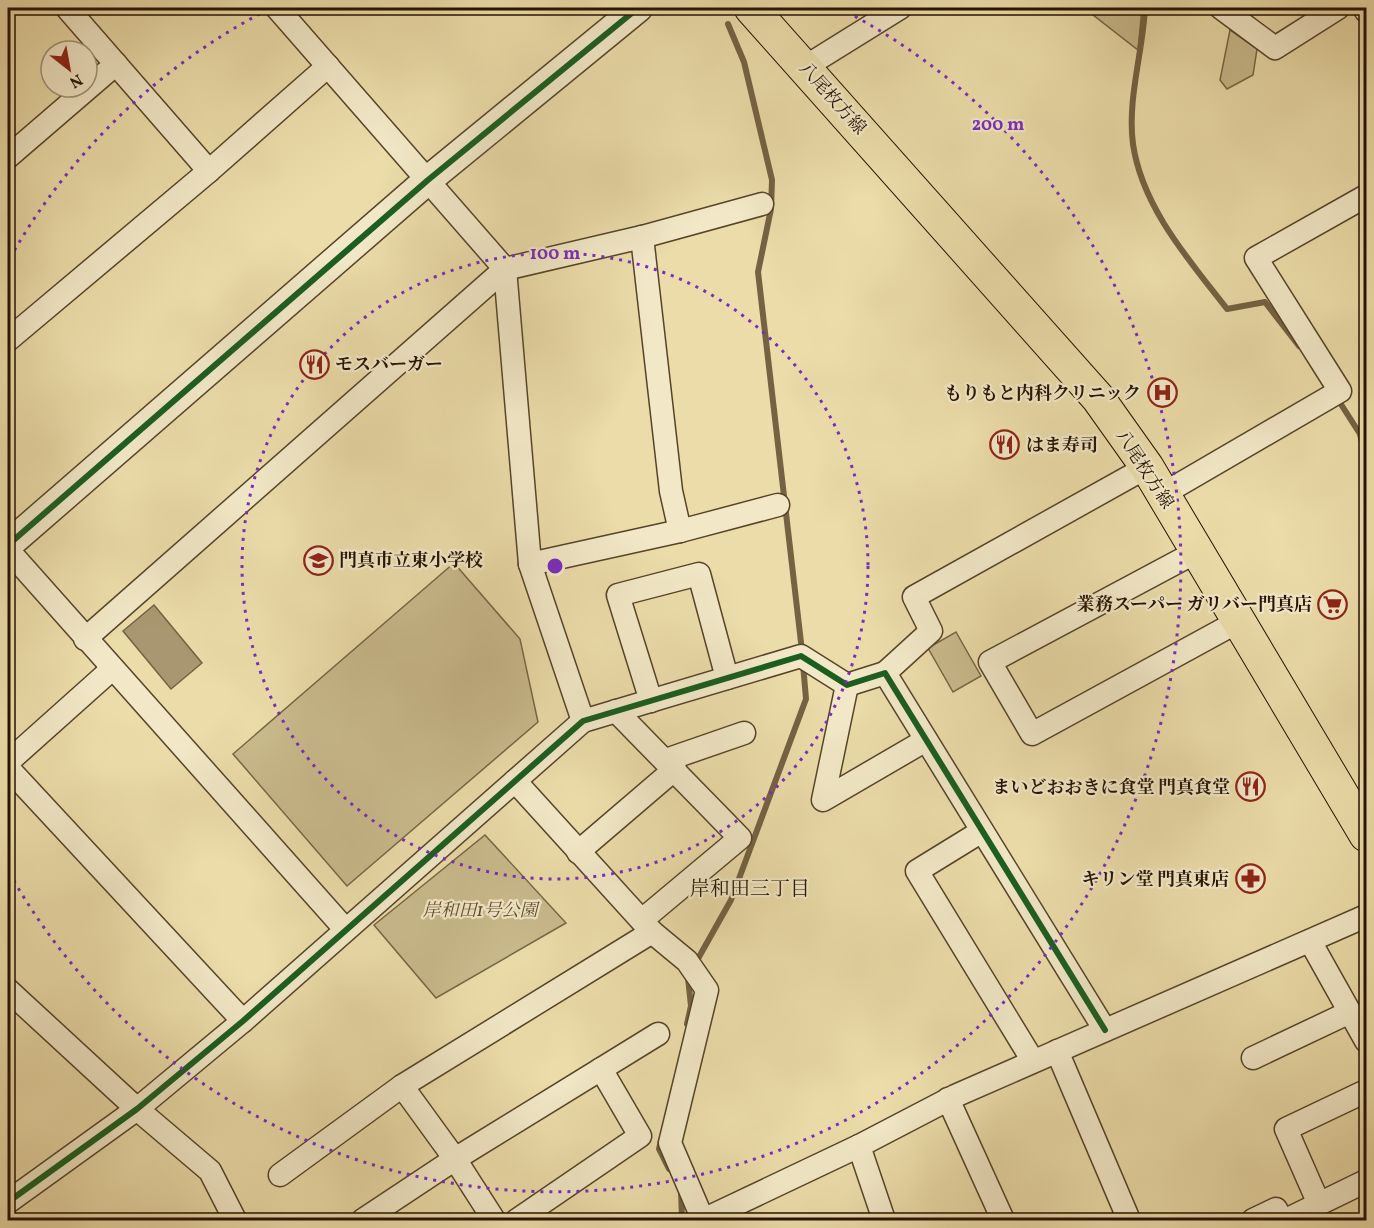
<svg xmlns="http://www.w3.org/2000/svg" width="1374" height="1228" viewBox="0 0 1374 1228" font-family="Vollkorn,'Noto Serif JP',serif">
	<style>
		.green { fill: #c9ba8c; stroke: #776646; stroke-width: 1.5 }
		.water { fill: #a89770; stroke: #746243; stroke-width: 1.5 }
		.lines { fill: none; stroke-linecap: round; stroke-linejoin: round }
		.stream { stroke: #746243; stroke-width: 6 }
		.minor-casing { stroke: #56442a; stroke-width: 25 }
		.tertiary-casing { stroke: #56442a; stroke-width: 31 }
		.primary-casing { stroke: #251200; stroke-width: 35 }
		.minor { stroke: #f2e8c7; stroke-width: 22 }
		.tertiary { stroke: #f2e8c7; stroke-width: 28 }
		.primary { stroke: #ebdca9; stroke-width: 33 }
		.cycleway-casing { stroke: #f2e8c7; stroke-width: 10 }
		.cycleway { stroke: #1b5e20; stroke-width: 6 }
		.ring { fill: none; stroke: #7b2cbf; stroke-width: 3; stroke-dasharray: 3 6 }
		.labels { text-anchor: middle; stroke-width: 4.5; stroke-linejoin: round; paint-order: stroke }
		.street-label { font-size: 18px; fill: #251200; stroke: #f2e8c7 }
		.poi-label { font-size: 18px; font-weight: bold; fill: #251200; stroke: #f2e8c7; text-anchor: end }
		.park-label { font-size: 18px; font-style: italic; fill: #5e4d31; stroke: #f2e8c7 }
		.neighbourhood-label { font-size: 20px; fill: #251200; stroke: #f2e8c7 }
		.centre { fill: #7b2cbf; stroke: #f2e8c7; stroke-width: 3 }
		.ring-label { font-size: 18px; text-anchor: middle; font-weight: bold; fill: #7b2cbf; stroke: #f2e8c7; stroke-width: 4.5; stroke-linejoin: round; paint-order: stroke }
	</style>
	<rect width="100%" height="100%" fill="#ebdca9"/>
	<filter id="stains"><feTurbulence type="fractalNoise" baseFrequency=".00333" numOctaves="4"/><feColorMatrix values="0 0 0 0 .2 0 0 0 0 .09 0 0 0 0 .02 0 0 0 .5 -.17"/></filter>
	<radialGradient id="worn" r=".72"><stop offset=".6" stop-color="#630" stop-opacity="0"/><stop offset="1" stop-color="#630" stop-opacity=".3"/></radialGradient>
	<g class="green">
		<polygon points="1090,8 1142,8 1138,50 1088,11"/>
		<polygon points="1230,30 1257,49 1253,75 1227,89 1220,80"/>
		<polygon points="454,563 520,639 538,722 347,886 233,754"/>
		<polygon points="956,632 981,676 953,692 928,648"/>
		<polygon points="485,835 566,923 436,998 374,925"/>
	</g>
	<polygon class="water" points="154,605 202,663 171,689 123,631"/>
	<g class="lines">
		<g class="stream">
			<path d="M 1145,8 C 1143,51 1127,100 1133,144 C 1142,207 1189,260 1227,309 L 1265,302 L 1299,346"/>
			<polyline points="728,24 744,62 772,180 771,209 758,272 802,651"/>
			<polyline points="1337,398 1360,434 1366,459"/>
			<polyline points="695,964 731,900 806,699 803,664"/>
			<polyline points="687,1024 691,1006 688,978"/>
			<polyline points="661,1140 659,1149 669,1169"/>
			<polyline points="681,1191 682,1220"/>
		</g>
		<defs>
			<g id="minor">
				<polyline points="67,8 209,171"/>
				<polyline points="277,8 505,269 530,564 583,721"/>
				<polyline points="1221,8 1275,48 1338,8"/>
				<polyline points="1365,8 1366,11"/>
				<polyline points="805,67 900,8"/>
				<polyline points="8,157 116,64"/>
				<polyline points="642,237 671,491 680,531"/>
				<polyline points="8,340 209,171 328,66"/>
				<polyline points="1163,494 1340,391 1256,258 1366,196"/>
				<polyline points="8,550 345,929"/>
				<polyline points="1196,552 990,662 1032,734 1239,621"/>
				<polyline points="530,564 680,531 778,505"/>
				<polyline points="85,639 505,269 642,237 762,204"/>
				<polyline points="885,673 931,631 914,597 1147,467"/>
				<polyline points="847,685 823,800 926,740"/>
				<polyline points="651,701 618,595 699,574 727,678"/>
				<polyline points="616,711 740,838 642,920"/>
				<polyline points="666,760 744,733"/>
				<polyline points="8,762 112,669"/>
				<polyline points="8,768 243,1021"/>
				<polyline points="982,831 917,871 1033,1061"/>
				<polyline points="578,852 675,769"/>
				<polyline points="652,932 687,961 707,990 670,1143 703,1220"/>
				<polyline points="1310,941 1366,1041"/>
				<polyline points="8,990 137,1109 210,1171 235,1220"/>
				<polyline points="1057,1051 1129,1220"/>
				<polyline points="1253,1058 1350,1012"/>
				<polyline points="948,1099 1003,1220"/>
				<polyline points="859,1146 884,1220"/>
				<polyline points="280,1175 402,1086"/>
				<polyline points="8,1202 137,1109 243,1021 583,721 801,656 847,685 885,673 1105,1030"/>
				<polyline points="1319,1204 1286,1129 1366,1091"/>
				<polyline points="363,1220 455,1159 658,1034"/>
				<polyline points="494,1220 455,1159 402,1086 652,932 515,781"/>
				<polyline points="517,1220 640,1136 601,1069"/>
				<polyline points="703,1220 859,1146 955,1096 1366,916"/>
				<polyline points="1253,1220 1276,1209 1282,1220"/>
				<polyline points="1286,1220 1366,1181"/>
			</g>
			<polyline id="tertiary" points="8,545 428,180 638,8"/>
			<polyline id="primary" points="751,8 1098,398 1147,467 1366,835"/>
		</defs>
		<use href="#minor" class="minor-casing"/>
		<use href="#tertiary" class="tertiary-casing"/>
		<use href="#primary" class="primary-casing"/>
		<use href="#minor" class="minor"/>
		<use href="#tertiary" class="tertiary"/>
		<use href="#primary" class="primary"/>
		<defs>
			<g id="cycleway">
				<polyline points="8,545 428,180 638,8"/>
				<polyline points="8,1202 137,1109 243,1021 583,721 801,656 847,685 885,673 1105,1030"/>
			</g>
		</defs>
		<use href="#cycleway" class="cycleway-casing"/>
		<use href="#cycleway" class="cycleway"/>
	</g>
	<g class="ring">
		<circle cx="555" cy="566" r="313"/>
		<path d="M10 258A626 626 0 0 1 271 8M839 8A626 626 0 1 1 10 874"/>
	</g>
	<defs>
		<symbol id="restaurant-ring" viewBox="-11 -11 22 22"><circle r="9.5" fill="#f2e8c7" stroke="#8f2418" stroke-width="1.5"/><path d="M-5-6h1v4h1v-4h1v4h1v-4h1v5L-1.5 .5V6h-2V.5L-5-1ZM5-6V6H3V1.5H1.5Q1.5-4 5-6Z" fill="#8f2418"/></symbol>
		<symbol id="hospital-ring" viewBox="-11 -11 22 22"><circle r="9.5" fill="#f2e8c7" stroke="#8f2418" stroke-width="1.5"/><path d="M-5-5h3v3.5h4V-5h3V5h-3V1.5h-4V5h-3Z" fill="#8f2418"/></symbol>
		<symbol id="school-ring" viewBox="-11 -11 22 22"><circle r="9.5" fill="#f2e8c7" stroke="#8f2418" stroke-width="1.5"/><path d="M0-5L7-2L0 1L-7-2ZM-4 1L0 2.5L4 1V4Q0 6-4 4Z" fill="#8f2418"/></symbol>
		<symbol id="supermarket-ring" viewBox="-11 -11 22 22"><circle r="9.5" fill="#f2e8c7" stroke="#8f2418" stroke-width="1.5"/><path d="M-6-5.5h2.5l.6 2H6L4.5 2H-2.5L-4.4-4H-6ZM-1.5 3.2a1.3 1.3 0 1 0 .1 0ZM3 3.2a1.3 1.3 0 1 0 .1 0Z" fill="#8f2418"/></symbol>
		<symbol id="pharmacy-ring" viewBox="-11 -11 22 22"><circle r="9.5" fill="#f2e8c7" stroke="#8f2418" stroke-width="1.5"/><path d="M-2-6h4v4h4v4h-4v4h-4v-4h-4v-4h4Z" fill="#8f2418"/></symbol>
	</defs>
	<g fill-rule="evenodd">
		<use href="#restaurant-ring" x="298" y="348" width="33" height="33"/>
		<use href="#hospital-ring" x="1146" y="376" width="33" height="33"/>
		<use href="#restaurant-ring" x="988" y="428" width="33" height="33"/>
		<use href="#school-ring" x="302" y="544" width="33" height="33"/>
		<use href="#supermarket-ring" x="1316" y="588" width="33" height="33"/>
		<use href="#restaurant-ring" x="1234" y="770" width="33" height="33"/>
		<use href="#pharmacy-ring" x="1234" y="862" width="33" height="33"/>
	</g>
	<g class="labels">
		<g class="street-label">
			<text transform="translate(833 98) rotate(48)" y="6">八尾枚方線</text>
			<text transform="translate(1145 469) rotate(57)" y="6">八尾枚方線</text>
		</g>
		<g class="poi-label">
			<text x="335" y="370" text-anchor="start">モスバーガー</text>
			<text x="1141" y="399">もりもと内科クリニック</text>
			<text x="1026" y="451" text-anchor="start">はま寿司</text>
			<text x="339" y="566" text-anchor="start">門真市立東小学校</text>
			<text x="1312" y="610">業務スーパー ガリバー門真店</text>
			<text x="1230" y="793">まいどおおきに食堂 門真食堂</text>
			<text x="1229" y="885">キリン堂 門真東店</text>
		</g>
		<g class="park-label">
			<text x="480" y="916">岸和田1号公園</text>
		</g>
		<g class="neighbourhood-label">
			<text x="750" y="895">岸和田三丁目</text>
		</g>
	</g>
	<circle cx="555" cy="566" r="9" class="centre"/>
	<g class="ring-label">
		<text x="998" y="130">200 m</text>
		<text x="555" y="259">100 m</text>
	</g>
	<rect width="1374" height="1228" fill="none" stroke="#ebdca9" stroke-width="30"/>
	<rect x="9" y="9" width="1356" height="1210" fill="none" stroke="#251200" stroke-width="3"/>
	<rect x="15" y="15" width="1344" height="1198" fill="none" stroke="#251200" stroke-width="1.5"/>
	<g transform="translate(69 69) rotate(149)"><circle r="28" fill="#f2e8c7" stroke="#a09277" stroke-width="1.5"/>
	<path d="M0-4.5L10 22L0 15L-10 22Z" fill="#8f2418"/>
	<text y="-9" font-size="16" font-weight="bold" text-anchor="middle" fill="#251200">N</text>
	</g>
	<rect width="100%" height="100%" filter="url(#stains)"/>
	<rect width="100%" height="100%" fill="url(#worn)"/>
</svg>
